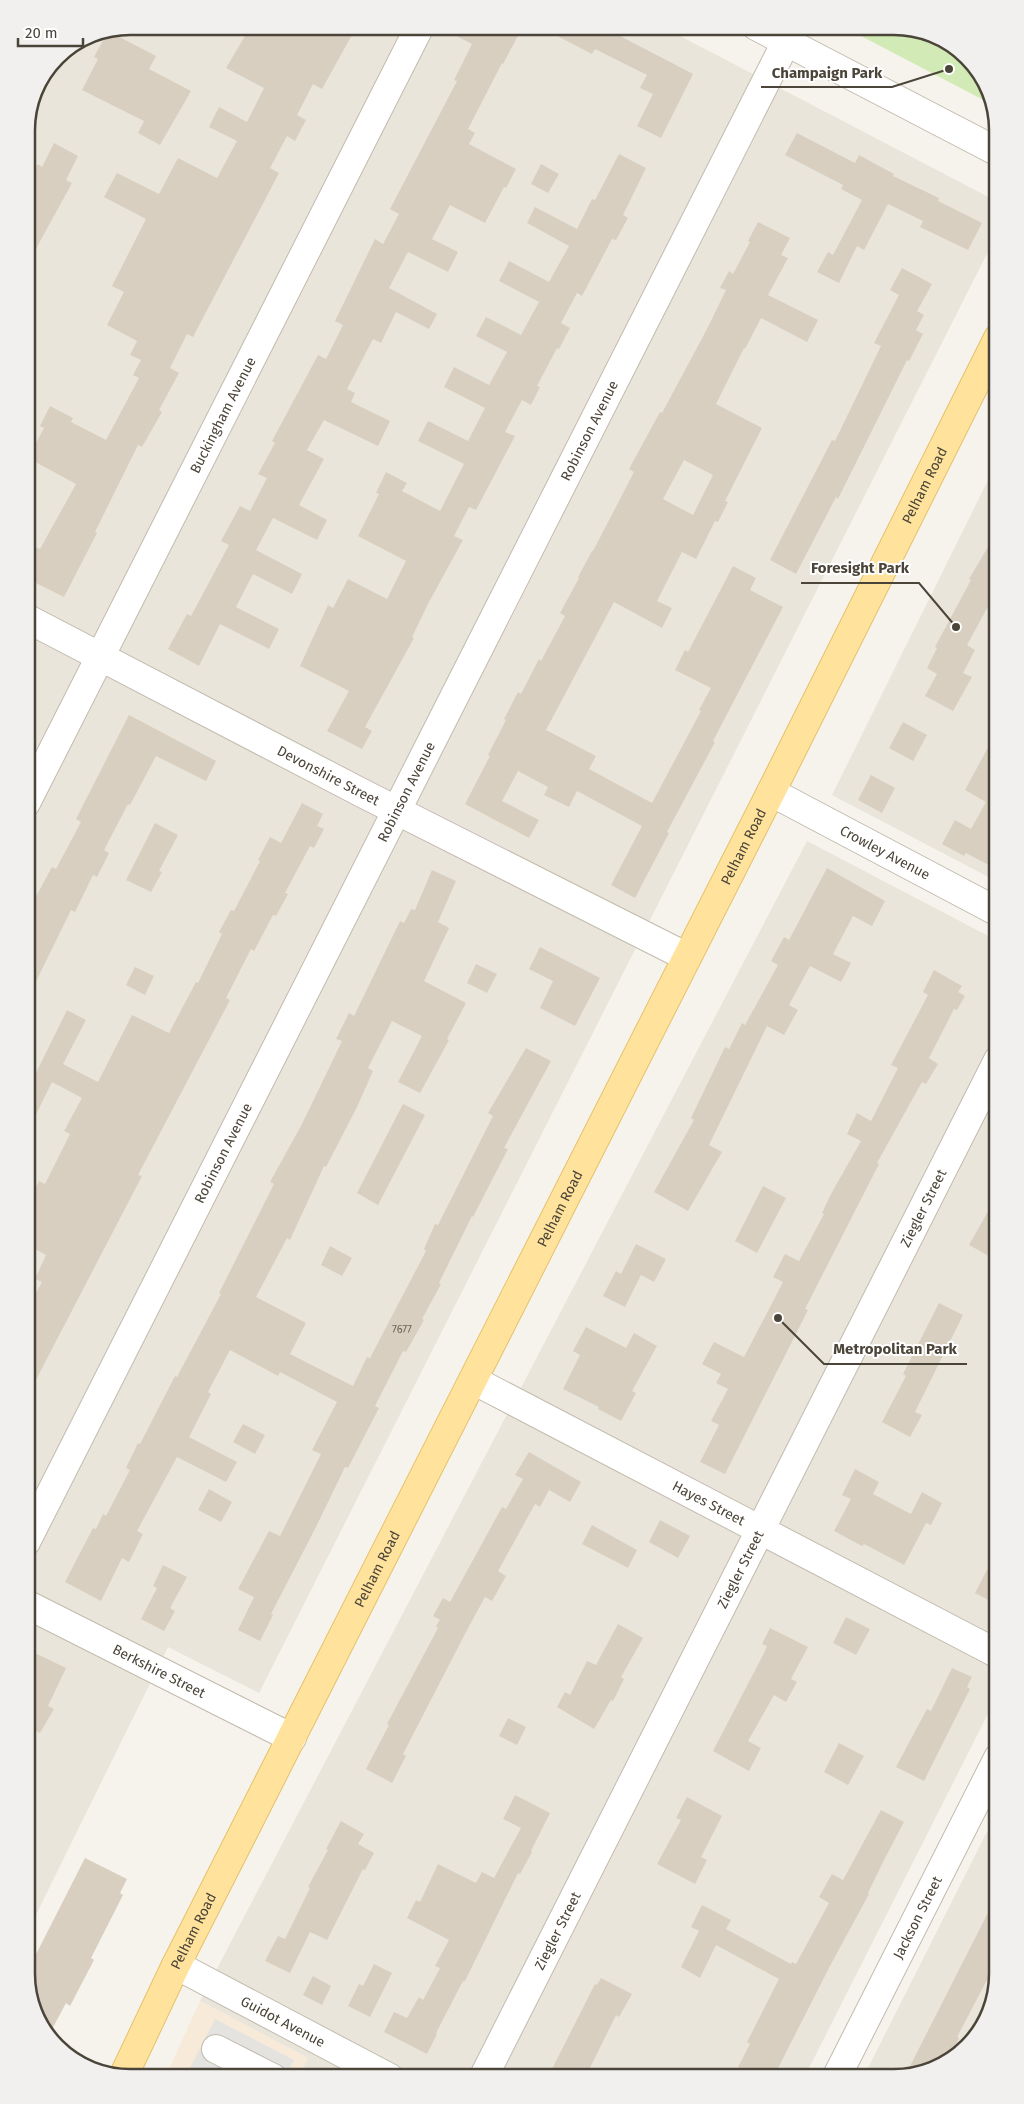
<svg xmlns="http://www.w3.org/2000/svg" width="1024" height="2104" viewBox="0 0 1024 2104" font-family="'Fira Sans',sans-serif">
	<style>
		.residential { fill: #eae5da }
		.commercial { fill: #f7ead8 }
		.green { fill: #d2eab5 }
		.parking { fill: #e5e3e0 }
		.building { fill: #d8cfc1; fill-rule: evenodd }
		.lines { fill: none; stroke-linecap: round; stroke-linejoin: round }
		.minor-casing { stroke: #c2bbae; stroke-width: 30 }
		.major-casing { stroke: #e6c16a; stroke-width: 30 }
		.minor { stroke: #fff; stroke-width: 28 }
		.major { stroke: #ffe39c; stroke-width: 28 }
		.labels { text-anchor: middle; stroke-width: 4; stroke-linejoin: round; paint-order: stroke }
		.number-label { font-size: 11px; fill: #6e675b }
		.street-label { font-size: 14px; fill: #4b4439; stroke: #fff }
		.rim { fill: none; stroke: #4b4439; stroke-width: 2.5 }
		.leader { fill: none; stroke: #4b4439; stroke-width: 2 }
		.callout-dot { fill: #4b4439; stroke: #fff; stroke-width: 2 }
		.callout-label { font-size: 15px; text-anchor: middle; font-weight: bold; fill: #4b4439; stroke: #fff; stroke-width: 4; stroke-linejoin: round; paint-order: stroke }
	</style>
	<rect width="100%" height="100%" fill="#f6f3ec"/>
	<g class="residential">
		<polygon points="130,26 661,26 998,202 998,232 259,1693 168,1647 26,1935 26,124 34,90 57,57 91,34"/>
		<polygon points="998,460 998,882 832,795"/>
		<polygon points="807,841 998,941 998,1694 804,2078 298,2078 308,2058 200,2001"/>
		<polygon points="998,1810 998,1974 980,2032 933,2070 894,2078 863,2078"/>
	</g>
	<polygon class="commercial" points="200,2001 308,2058 298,2078 165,2078"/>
	<polygon class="green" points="842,26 901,26 957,48 990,91 993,105"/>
	<polygon class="parking" points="215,2019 294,2060 285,2078 185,2078"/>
	<g class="building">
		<polygon points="251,26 357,26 322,89 313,84 297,115 306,120 295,141 287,136 270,168 279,173 193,337 187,334 170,368 179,373 159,410 162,412 142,447 138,445 95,532 97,533 64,597 26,578 26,563 35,547 40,549 76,484 28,458 44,428 40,426 50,406 73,418 71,422 106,440 139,378 133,375 141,360 130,355 137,341 107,325 124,292 112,286 146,219 104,197 117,173 159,194 178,158 217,178 237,141 209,127 219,107 247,122 264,88 226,68"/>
		<polygon points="437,26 523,26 503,64 502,63 468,129 475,133 469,144 516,169 506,188 504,187 485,223 450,205 432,239 458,252 448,272 408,252 389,288 437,314 429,329 396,312 381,343 373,339 347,389 355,393 351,402 390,421 378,446 324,420 307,450 324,459 299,505 327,520 317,540 273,518 256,550 302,574 292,594 253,574 236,607 279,629 269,649 220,624 199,666 168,649 187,614 191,616 229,545 221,541 240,506 250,511 267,478 258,474 275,443 272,441 318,355 326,359 343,325 335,321 375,239 383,244 399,214 390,209 457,81 454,80 472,44"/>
		<polygon points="538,26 601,26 693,74 661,138 637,126 653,94 640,88 647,75 595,49 592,54"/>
		<polygon points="108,31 156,56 149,69 191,91 160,145 138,133 144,121 82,90 98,59 94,57"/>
		<polygon points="797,133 855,163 859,155 894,174 893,176 939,198 938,201 982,223 968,250 920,227 923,221 888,204 864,250 857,246 839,283 817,272 828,252 833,255 862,200 841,189 843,185 785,155"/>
		<polygon points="54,143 78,156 66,180 72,183 26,267 26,200 35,183 29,180 38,164 42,167"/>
		<polygon points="619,154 646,168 623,215 628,218 616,240 612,239 582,296 577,293 561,323 570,328 559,349 557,348 537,386 540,387 531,405 522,400 505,432 515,436 476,510 469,507 454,536 463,540 429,602 412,637 414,638 365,727 372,731 362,749 327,731 349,691 300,666 328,605 333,608 348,579 387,599 406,561 358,536 379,494 376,493 386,472 407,483 402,491 440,511 464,464 418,441 428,421 468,441 485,408 444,387 454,367 489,385 507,352 476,336 486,317 521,335 539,302 499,281 509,261 549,282 569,246 527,223 535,207 577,229 592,199 595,200"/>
		<polygon points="541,164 559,174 548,193 531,184"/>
		<path d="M 758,222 L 790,238 L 781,255 L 788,258 L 768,295 L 818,320 L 807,342 L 761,318 L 745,349 L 744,348 L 716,404 L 762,428 L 725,501 L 728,502 L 718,522 L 715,521 L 696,559 L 682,552 L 657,601 L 672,608 L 662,628 L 614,602 L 546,730 L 596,756 L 589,769 L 652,803 L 701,711 L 699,710 L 711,688 L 675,670 L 685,650 L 688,652 L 733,566 L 756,578 L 750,590 L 783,607 L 713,741 L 715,742 L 667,832 L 669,833 L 635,898 L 611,885 L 642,826 L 577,791 L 569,807 L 544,795 L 548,787 L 518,771 L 502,801 L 539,820 L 529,838 L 465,804 L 490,756 L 488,755 L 506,720 L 504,719 L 518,692 L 521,694 L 539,659 L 541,661 L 565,616 L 560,613 L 579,578 L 578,577 L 592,551 L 593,551 L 634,472 L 629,469 L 660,412 L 662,413 L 707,329 L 726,290 L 720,288 L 729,271 L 733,274 L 750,242 L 748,241 ZM 684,460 L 713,475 L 693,515 L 663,499 Z"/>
		<polygon points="902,268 932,284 917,311 924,315 916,330 923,334 909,361 907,360 838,499 836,497 796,574 770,560 832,440 835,441 881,346 874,343 899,295 890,290"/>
		<polygon points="998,530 998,588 967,645 975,650 963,673 972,677 953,711 925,696 937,674 927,668 937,648 935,647 971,580 969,579"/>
		<polygon points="129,715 216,761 206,781 156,756 130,805 128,804 104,850 109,853 97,877 93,875 75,912 71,910 26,1002 26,915 52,867 56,869 81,822 76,819"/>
		<polygon points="903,722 927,735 913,761 889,748"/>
		<polygon points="998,729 998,870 966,853 964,856 942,844 955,820 971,829 986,802 965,790"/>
		<polygon points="871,775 895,788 882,813 858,800"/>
		<polygon points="302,803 323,814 317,826 324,829 314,848 310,846 285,893 288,894 276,916 273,915 254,951 251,949 226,998 230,1000 138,1175 142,1176 26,1399 26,1311 42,1282 35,1279 46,1255 26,1244 26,1206 39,1181 45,1184 70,1134 64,1131 82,1098 52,1082 26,1135 26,1087 33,1072 36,1073 67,1010 86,1020 63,1064 98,1082 132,1015 169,1033 196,982 198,983 222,934 219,932 231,910 234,911 260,861 258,860 270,837 281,843"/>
		<polygon points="155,823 178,835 159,871 162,872 151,892 126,880"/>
		<polygon points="827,868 885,901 872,926 853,916 833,954 851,963 841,982 810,966 789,1005 798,1010 784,1035 767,1026 709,1145 722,1152 688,1211 654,1192 694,1120 691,1118 725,1047 729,1049 742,1023 745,1025 778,965 771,961 784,937 789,940"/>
		<polygon points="432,870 456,881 438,922 449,928 424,981 466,1003 447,1039 449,1040 420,1093 398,1082 422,1036 392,1021 368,1068 373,1071 357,1107 326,1167 324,1166 290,1240 287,1238 256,1297 306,1323 290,1354 353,1386 367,1357 370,1358 426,1251 424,1249 435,1224 438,1225 493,1116 488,1113 526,1048 551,1061 504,1148 508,1149 473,1217 472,1216 439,1283 441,1284 422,1319 424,1320 406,1352 403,1351 375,1406 379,1408 348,1468 345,1467 316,1527 271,1614 273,1615 260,1641 238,1630 254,1597 238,1589 269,1531 280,1536 321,1454 312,1450 337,1402 280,1372 278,1376 230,1350 208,1392 211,1394 189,1437 237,1462 226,1482 177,1457 137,1531 143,1534 129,1562 122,1558 101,1601 65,1582 93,1528 96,1529 103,1514 106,1516 130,1470 126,1468 138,1443 140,1444 175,1376 177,1377 221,1294 219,1293 274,1184 270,1182 302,1124 342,1041 336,1039 349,1013 354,1016 400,921 404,923 411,909 415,910"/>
		<polygon points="540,947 600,978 575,1026 540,1008 553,981 529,969"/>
		<polygon points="476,964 497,974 487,993 467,983"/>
		<polygon points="135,967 154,976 145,995 126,985"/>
		<polygon points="934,970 962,986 958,992 965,996 957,1010 954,1009 929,1058 938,1064 926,1084 922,1082 877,1163 879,1164 805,1309 808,1310 725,1474 700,1462 719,1425 711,1421 728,1389 716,1383 721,1374 702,1364 714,1342 744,1357 783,1282 773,1277 785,1254 799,1261 824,1214 822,1213 831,1194 861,1141 847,1134 857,1113 871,1121 898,1068 891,1065 928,995 923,992"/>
		<polygon points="403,1104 425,1115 378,1205 357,1193"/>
		<polygon points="763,1186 786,1198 757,1253 735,1241"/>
		<polygon points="998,1194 998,1261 969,1245"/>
		<polygon points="636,1244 666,1259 654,1282 641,1275 625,1307 603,1296 616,1271 621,1274"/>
		<polygon points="330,1246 352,1258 342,1276 321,1265"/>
		<polygon points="939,1303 963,1315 915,1412 922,1415 910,1437 882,1422 906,1376 903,1374"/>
		<polygon points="586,1327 626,1348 634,1333 657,1346 632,1391 636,1393 621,1421 598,1409 599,1407 563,1389 580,1355 573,1351"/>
		<polygon points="243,1424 265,1435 255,1454 233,1442"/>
		<polygon points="529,1452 581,1482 570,1502 549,1490 540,1507 535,1504 498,1571 506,1576 492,1601 485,1597 466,1632 403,1754 406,1756 392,1783 366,1769 389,1725 387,1724 438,1628 436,1626 440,1620 433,1616 443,1598 450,1602 502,1507 506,1509 523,1479 515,1475"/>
		<polygon points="855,1469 879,1482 873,1494 911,1514 922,1492 942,1503 931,1525 926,1523 904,1565 864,1544 862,1546 834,1531 851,1499 842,1495"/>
		<polygon points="209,1489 232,1502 221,1522 198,1510"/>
		<polygon points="660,1520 690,1536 678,1558 649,1542"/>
		<polygon points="592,1525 637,1550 628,1568 582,1544"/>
		<polygon points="998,1549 998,1605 975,1593"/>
		<polygon points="163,1565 187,1577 170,1608 175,1611 164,1631 141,1619 157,1588 153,1586"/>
		<polygon points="846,1617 870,1629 856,1655 833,1643"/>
		<polygon points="618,1624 643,1638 621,1677 624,1679 613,1701 611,1700 594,1729 557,1707 565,1692 570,1695 587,1661 596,1665"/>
		<polygon points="770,1628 808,1647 791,1679 797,1682 786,1702 774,1695 748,1741 761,1748 749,1771 713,1751 764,1653 767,1646 762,1644"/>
		<polygon points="33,1652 66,1668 48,1706 54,1709 40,1733 26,1726 26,1665"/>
		<polygon points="952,1668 972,1677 967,1687 970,1689 924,1781 896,1767 927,1709 931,1711"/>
		<polygon points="508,1718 526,1727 517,1745 499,1736"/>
		<polygon points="839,1743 864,1756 848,1785 824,1772"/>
		<polygon points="515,1795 550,1813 531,1851 532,1852 520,1874 518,1873 465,1981 463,1981 436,2033 437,2034 427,2054 384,2032 394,2012 407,2018 419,1997 423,2000 440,1968 435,1966 449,1940 407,1918 416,1900 420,1902 438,1864 476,1883 482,1872 494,1878 521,1828 503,1819"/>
		<polygon points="687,1797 722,1816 701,1857 707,1860 695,1884 657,1864 681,1820 676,1818"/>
		<polygon points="881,1810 904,1822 883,1862 868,1893 869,1894 830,1966 773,2078 743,2078 747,2072 738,2067 750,2044 747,2042 779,1979 716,1945 700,1978 681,1967 699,1931 691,1927 702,1905 731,1920 726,1929 791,1964 792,1962 796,1964 829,1903 819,1897 832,1874 843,1880"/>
		<polygon points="341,1821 364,1834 358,1844 374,1853 365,1870 363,1869 327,1940 310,1932 290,1973 265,1961 278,1936 285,1939 310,1888 308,1887 328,1850 326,1849"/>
		<polygon points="85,1858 127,1879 120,1893 123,1895 91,1958 94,1960 70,2006 66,2003 50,2033 34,2013 26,1974"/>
		<polygon points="998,1893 998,1959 957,2037 959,2038 949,2057 933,2070 905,2076"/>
		<polygon points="374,1964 392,1973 370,2017 348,2006 359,1984 363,1986"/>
		<polygon points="313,1976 331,1986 322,2005 303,1995"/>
		<polygon points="601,1978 632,1994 619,2017 616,2015 585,2078 563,2078 551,2071 595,1984 597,1985"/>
	</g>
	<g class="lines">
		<defs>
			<g id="minor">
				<polyline points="756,26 998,152"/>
				<path id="s1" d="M 26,618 L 364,794 L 687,957"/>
				<path id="s2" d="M 771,792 L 998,912"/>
				<path id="s3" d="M 26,803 L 420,26"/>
				<path id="s4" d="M 473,1380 L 998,1654"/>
				<path id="s5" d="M 26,1542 L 786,42"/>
				<path id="s6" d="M 26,1604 L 292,1738"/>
				<path id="s7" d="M 176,1965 L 390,2078"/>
				<polyline points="216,2049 273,2078"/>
				<path id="s8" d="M 483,2078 L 998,1060"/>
				<path id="s9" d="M 836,2078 L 998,1758"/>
			</g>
			<g id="major">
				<path id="s10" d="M 123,2077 L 176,1965 L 771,792 L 998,338"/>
			</g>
		</defs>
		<use href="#minor" class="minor-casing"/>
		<use href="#major" class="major-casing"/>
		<use href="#minor" class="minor"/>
		<use href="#major" class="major"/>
	</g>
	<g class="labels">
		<g class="number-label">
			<text x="402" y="1333">7677</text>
		</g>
		<g class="street-label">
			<text dy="5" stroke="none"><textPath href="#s3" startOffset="435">Buckingham Avenue</textPath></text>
			<text dy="5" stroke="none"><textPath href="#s5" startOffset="1246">Robinson Avenue</textPath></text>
			<text dy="5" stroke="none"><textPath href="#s10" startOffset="1782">Pelham Road</textPath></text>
			<text dy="5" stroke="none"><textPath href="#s1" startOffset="341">Devonshire Street</textPath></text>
			<text dy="5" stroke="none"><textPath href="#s5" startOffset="841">Robinson Avenue</textPath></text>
			<text dy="5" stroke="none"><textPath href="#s10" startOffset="1378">Pelham Road</textPath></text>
			<text dy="5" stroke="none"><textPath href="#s2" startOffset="129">Crowley Avenue</textPath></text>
			<text dy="5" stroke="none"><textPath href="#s5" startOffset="436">Robinson Avenue</textPath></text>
			<text dy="5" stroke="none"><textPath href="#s10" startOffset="972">Pelham Road</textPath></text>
			<text dy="5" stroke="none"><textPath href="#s8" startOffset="975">Ziegler Street</textPath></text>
			<text dy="5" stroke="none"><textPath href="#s4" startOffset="266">Hayes Street</textPath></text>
			<text dy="5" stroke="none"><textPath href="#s10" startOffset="568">Pelham Road</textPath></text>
			<text dy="5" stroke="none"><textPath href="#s8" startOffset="570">Ziegler Street</textPath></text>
			<text dy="5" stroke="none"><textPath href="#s6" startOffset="149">Berkshire Street</textPath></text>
			<text dy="5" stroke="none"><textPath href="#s9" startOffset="180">Jackson Street</textPath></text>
			<text dy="5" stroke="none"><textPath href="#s10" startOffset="162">Pelham Road</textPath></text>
			<text dy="5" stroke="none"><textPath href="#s8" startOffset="165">Ziegler Street</textPath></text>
			<text dy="5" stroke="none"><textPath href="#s7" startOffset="121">Guidot Avenue</textPath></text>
		</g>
	</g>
	<path d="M0 0H1024V2104H0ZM130 35H894A95 95 0 0 1 989 130V1974A95 95 0 0 1 894 2069H130A95 95 0 0 1 35 1974V130A95 95 0 0 1 130 35Z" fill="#f1f0ef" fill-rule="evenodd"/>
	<path class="rim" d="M130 35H894A95 95 0 0 1 989 130V1974A95 95 0 0 1 894 2069H130A95 95 0 0 1 35 1974V130A95 95 0 0 1 130 35Z"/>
	<path class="leader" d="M949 69L892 87H761M956 627L919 583H801M778 1318L824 1364H967"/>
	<g class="callout-dot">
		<circle cx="949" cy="69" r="5"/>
		<circle cx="956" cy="627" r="5"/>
		<circle cx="778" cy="1318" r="5"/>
	</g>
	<g class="callout-label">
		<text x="827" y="78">Champaign Park</text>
		<text x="860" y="573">Foresight Park</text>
		<text x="895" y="1354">Metropolitan Park</text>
	</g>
	<path d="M18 38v8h65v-8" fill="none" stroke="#4b4439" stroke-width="2.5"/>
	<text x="25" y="38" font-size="15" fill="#4b4439" stroke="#ffffff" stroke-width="4" paint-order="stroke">20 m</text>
</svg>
